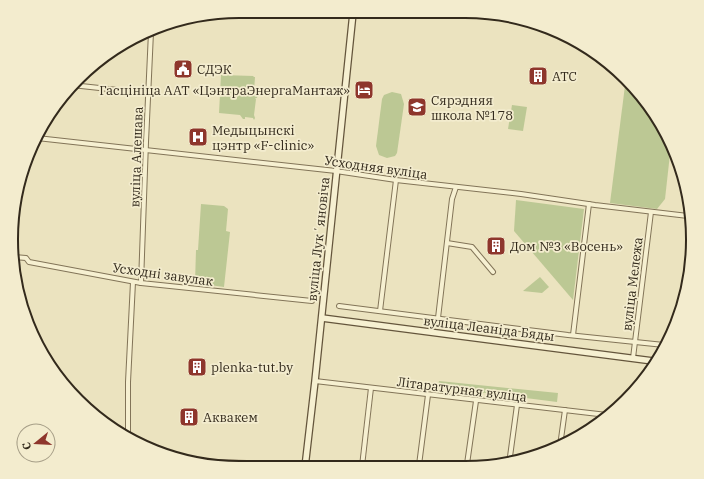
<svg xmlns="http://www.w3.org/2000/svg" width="704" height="479" viewBox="0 0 704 479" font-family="'IBM Plex Serif',serif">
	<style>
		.green { fill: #bcc894 }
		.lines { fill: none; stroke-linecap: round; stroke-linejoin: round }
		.street-casing { stroke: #827458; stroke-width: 6 }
		.secondary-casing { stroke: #64553c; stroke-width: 8 }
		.street { stroke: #f6f0d1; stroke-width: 4 }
		.secondary { stroke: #f6f0d1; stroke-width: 5.5 }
		.labels { text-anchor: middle; stroke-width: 3.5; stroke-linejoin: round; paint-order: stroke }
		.poi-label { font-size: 13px; fill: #332a1c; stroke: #f3ecce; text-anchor: start }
		.street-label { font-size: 13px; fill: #332a1c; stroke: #f3ecce }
		.rim { fill: none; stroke: #332a1c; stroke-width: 2 }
	</style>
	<rect width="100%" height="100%" fill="#ebe3bf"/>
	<g class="green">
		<polygon points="221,75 254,76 253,77 255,77 254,91 258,92 257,98 255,98 256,99 254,115 255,118 254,120 253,118 245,117 245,119 243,119 240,115 219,113"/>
		<polygon points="626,78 671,145 665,199 657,209 610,203"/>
		<polygon points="392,92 401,94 404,104 397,153 395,156 387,158 379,155 376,146 382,99 384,95"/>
		<polygon points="512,105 527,107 523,131 508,129"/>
		<polygon points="516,200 584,209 573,300 514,231"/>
		<polygon points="201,204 224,206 228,209 226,231 230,232 224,287 195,283 196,250 198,250"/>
		<polygon points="540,277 549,287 542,293 523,291"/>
		<polygon points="439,381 558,393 557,402 438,387"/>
	</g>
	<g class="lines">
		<defs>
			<g id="street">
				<polyline points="72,85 136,92"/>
				<polyline points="37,138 336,171 396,180 521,194 595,205 688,216"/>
				<polyline points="447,243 472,247 493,272"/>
				<polyline points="14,257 26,258 29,262 141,283 312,301"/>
				<polyline points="141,283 146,142 151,32"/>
				<polyline points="339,306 568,335 664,345"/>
				<polyline points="380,311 396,180"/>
				<polyline points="438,318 452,199 456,187"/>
				<polyline points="573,335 589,204"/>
				<polyline points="633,358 651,212"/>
				<polyline points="315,381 607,415"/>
				<polyline points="128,434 128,382 133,282"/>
				<polyline points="560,446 565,410"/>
				<polyline points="211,462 358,466"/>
				<polyline points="467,464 476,401"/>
				<polyline points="509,464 517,405"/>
				<polyline points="419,465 428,395"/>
				<polyline points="362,466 371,388"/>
			</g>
			<g id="secondary">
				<polyline points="322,318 653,361"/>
				<polyline points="305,467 315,381 353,13"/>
			</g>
		</defs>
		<use href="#street" class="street-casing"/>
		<use href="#secondary" class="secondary-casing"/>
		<use href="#street" class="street"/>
		<use href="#secondary" class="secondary"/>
	</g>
	<defs>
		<symbol id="civic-square" viewBox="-11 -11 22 22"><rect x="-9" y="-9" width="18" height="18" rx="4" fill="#8e362c" stroke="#f3ecce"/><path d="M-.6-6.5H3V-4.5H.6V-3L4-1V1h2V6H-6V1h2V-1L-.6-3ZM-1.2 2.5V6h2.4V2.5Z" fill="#fff"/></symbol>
		<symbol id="building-square" viewBox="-11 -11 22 22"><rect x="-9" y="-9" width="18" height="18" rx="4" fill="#8e362c" stroke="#f3ecce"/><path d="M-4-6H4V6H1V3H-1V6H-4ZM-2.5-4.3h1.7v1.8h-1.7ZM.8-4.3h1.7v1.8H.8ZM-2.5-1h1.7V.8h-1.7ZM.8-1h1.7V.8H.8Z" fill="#fff"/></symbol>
		<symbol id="hotel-square" viewBox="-11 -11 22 22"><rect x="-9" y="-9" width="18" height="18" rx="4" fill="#8e362c" stroke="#f3ecce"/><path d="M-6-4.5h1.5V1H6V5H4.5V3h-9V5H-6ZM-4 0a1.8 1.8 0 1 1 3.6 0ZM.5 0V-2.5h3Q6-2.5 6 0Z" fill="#fff"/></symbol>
		<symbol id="school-square" viewBox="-11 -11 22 22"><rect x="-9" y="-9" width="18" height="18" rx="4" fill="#8e362c" stroke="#f3ecce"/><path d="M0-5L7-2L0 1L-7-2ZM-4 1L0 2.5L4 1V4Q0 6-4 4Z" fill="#fff"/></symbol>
		<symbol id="hospital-square" viewBox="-11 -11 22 22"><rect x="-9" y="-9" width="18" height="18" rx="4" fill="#8e362c" stroke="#f3ecce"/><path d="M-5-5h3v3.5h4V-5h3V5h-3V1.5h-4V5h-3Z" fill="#fff"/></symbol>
	</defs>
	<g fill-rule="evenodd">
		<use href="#civic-square" x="172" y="58" width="22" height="22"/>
		<use href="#building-square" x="527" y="65" width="22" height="22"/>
		<use href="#hotel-square" x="353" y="79" width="22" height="22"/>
		<use href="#school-square" x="406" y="96" width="22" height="22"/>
		<use href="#hospital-square" x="187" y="126" width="22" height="22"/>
		<use href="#building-square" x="485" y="235" width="22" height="22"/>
		<use href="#building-square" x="186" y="356" width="22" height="22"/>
		<use href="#building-square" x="178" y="406" width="22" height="22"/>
	</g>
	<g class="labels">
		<g class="poi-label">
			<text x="197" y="74">СДЭК</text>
			<text x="552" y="81">АТС</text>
			<text x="350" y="95" text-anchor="end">Гасцініца ААТ «ЦэнтраЭнергаМантаж»</text>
			<text x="431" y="105">Сярэдняя<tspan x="431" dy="15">школа №178</tspan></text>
			<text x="212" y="135">Медыцынскі<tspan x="212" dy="15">цэнтр «F-clinic»</tspan></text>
			<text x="510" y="251">Дом №3 «Восень»</text>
			<text x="211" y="372">plenka-tut.by</text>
			<text x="203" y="422">Аквакем</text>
		</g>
		<g class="street-label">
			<text transform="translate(136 157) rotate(-88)" y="5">вуліца Алешава</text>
			<text transform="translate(376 167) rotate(8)" y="5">Усходняя вуліца</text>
			<text transform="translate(318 239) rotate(-84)" y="5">вуліца Лукʼяновіча</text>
			<text transform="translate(163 274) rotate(8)" y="5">Усходні завулак</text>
			<text transform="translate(632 284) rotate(-83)" y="5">вуліца Мележа</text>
			<text transform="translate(489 328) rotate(7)" y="5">вуліца Леаніда Бяды</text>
			<text transform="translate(462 389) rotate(7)" y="5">Літаратурная вуліца</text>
		</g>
	</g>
	<path d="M0 0H704V479H0ZM239 18H465A221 221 0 0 1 686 239V240A221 221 0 0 1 465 461H239A221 221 0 0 1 18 240V239A221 221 0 0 1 239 18Z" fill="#f3ecce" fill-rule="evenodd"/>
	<path class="rim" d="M239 18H465A221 221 0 0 1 686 239V240A221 221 0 0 1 465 461H239A221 221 0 0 1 18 240V239A221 221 0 0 1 239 18Z"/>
	<g transform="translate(36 443) rotate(252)"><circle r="19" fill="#f3ecce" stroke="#a69e87"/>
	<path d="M0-3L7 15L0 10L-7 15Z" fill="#8e362c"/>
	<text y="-6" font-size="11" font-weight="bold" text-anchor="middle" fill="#332a1c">С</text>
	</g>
</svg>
